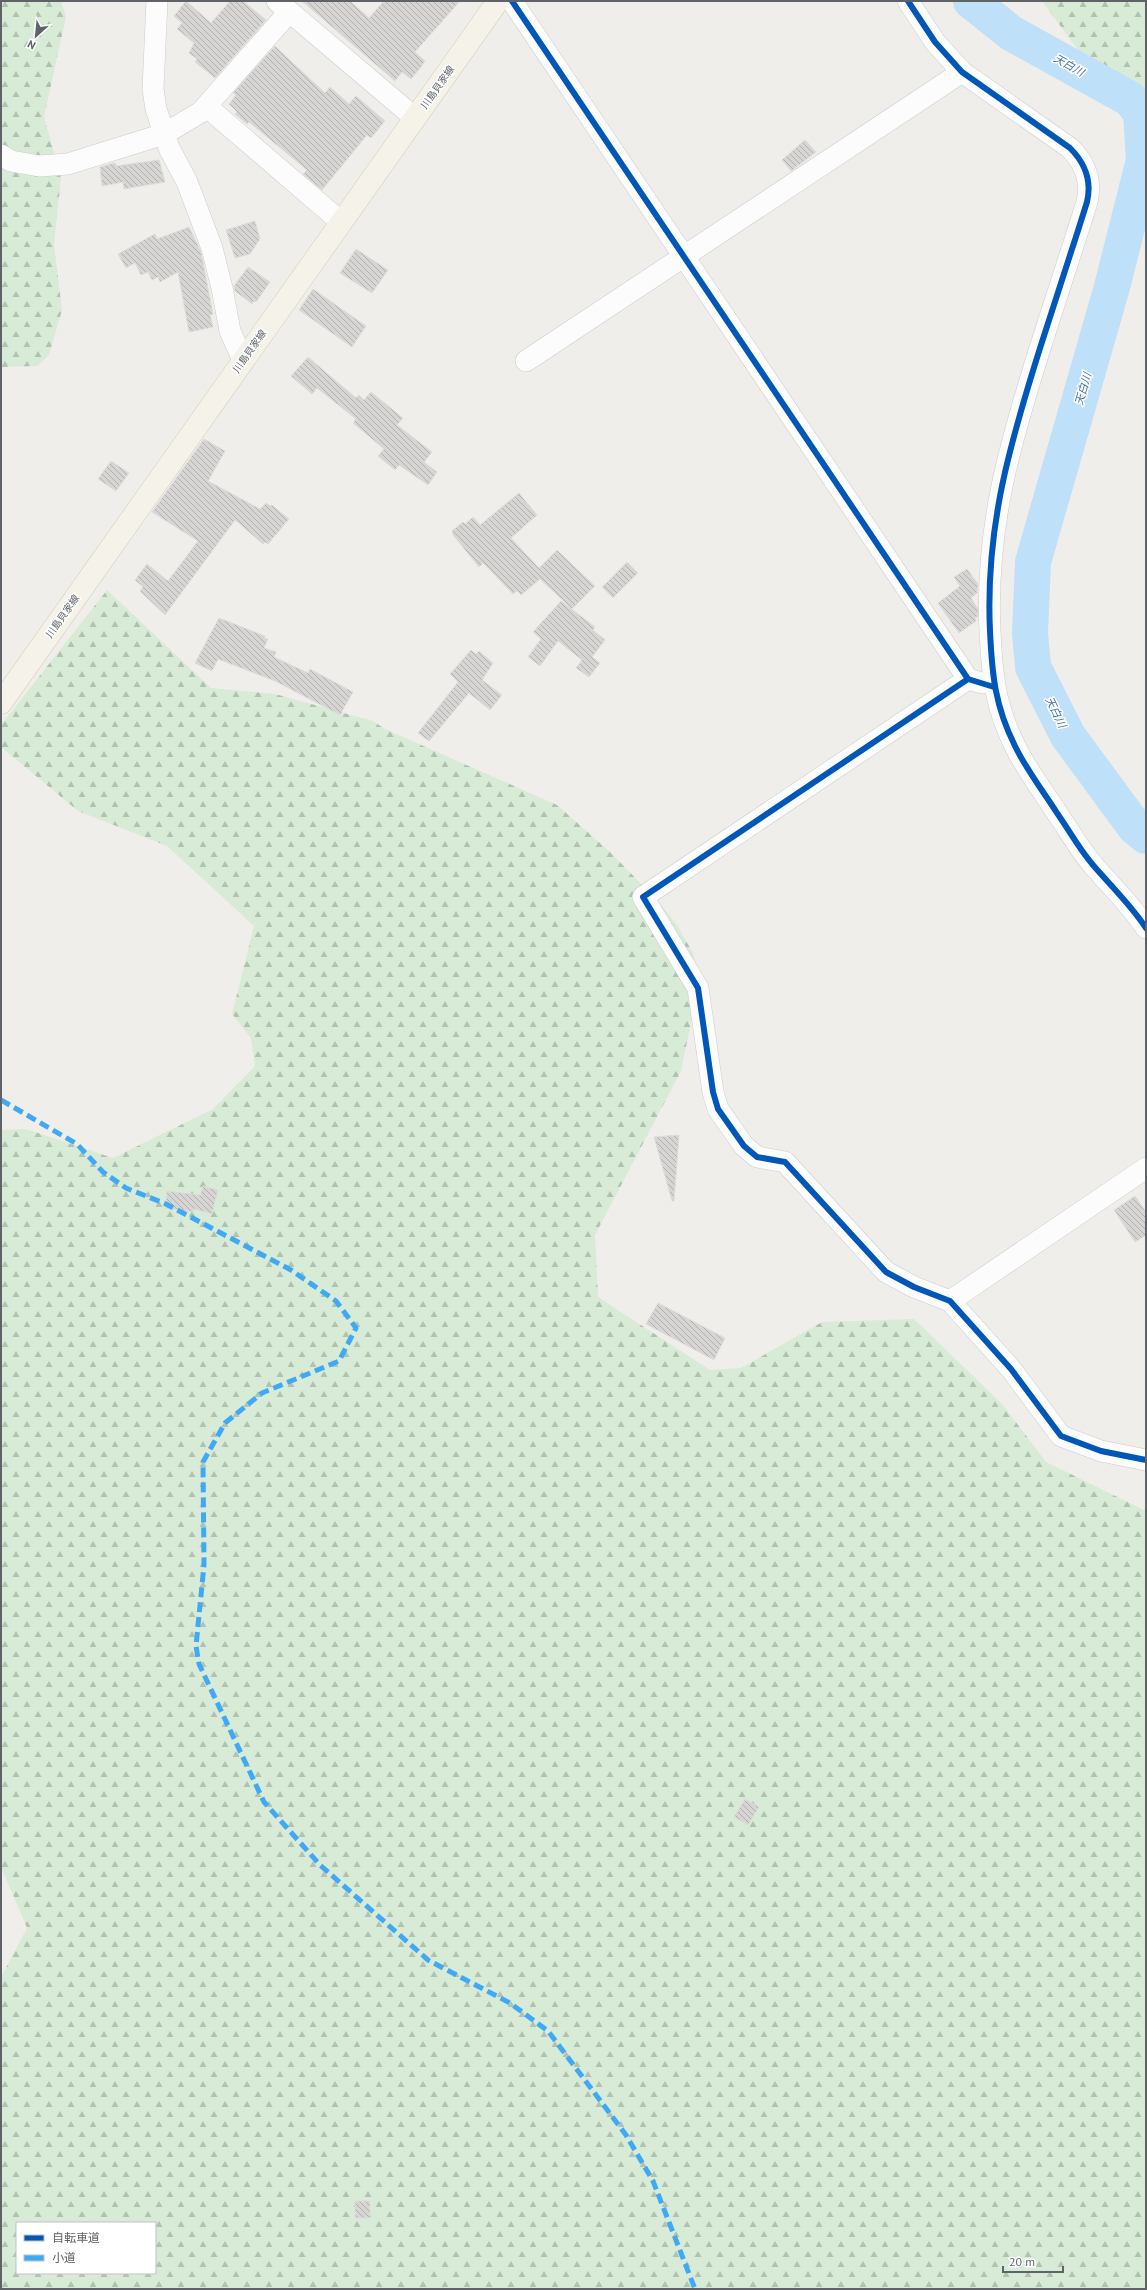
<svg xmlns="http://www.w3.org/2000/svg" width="1147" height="2290" viewBox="0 0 1147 2290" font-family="'PT Sans','Noto Sans JP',sans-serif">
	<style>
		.forest { fill: url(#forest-firs); fill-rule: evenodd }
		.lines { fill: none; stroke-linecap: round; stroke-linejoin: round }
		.river { stroke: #bfe0f9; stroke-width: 36 }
		.building { fill: url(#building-back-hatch); stroke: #deddd9 }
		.minor-casing { stroke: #cbcccc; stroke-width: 22 }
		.major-casing { stroke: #d7ceb8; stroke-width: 23 }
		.minor { stroke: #fdfcfc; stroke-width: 21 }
		.major { stroke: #f4f2e9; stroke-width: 22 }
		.quiet { stroke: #3fa9f5; stroke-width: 5; stroke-dasharray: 10 5; stroke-linecap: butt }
		.cycleway-casing { stroke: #fff; stroke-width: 8 }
		.cycleway { stroke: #0057b8; stroke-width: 6 }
		.labels { text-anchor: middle; stroke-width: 3; stroke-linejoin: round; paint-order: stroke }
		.street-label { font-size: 10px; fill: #5f6368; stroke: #fff }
		.water-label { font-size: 11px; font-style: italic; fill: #4174aa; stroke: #fff }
	</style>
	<defs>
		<pattern id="forest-firs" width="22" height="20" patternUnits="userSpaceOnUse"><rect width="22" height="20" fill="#d8ebd6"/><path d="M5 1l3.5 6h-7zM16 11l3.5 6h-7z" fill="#b2c2b1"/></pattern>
		<pattern id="building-back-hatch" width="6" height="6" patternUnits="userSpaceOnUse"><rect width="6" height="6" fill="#d6d5d3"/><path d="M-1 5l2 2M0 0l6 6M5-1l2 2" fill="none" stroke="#b1b0af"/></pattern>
	</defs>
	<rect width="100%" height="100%" fill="#efeeea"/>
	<g class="forest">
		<polygon points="1,1 61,1 66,17 44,117 61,178 54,244 62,310 49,355 37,366 1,367"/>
		<polygon points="1042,1 1146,1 1146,116 1075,46"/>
		<path d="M 107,590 L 211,688 L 275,694 L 373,721 L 385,729 L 557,805 L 609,851 L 657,900 L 677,925 L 693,953 L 699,984 L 681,1071 L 595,1235 L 598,1297 L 710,1370 L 741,1368 L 822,1322 L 914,1319 L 1003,1405 L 1046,1462 L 1146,1511 L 1146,2289 L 1,2289 L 1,1977 L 27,1928 L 1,1867 L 1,1130 L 26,1129 L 113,1158 L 213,1109 L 255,1066 L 251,1038 L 232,1014 L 254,926 L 167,846 L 78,811 L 1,747 L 1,725 ZM 17,2223 L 155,2223 L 155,2273 L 17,2273 Z"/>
	</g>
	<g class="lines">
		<polyline class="river" points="971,1 1011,33 1130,99 1141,113 1144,160 1112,287 1033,562 1030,633 1033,667 1068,736 1135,827 1146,836"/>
	</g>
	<g class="building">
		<polygon points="186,1 211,23 230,1 243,1 266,20 215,78 195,62 197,59 189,53 194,43 177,29 182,23 174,16"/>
		<polygon points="302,1 350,1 369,18 384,1 460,1 415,52 425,61 421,67 411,79 402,72 395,81"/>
		<polygon points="275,46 325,93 330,87 349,104 356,96 385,121 371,138 367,135 322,190 303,174 307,170 249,122 247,124 235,114 237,112 229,104 236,95 233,93"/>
		<polygon points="805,140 816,152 791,171 782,160"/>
		<polygon points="159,160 165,182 124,189 123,182 102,186 100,167 110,164 115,163 116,166"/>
		<polygon points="255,221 260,239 250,254 235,258 226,230"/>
		<polygon points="189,227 201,252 213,314 210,315 213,327 189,332 178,272 160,282 158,277 152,280 148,272 141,275 135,263 126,268 118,254 155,234 157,239"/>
		<polygon points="356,249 388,270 372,293 340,273"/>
		<polygon points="248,267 270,282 256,302 254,301 252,304 235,291 234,286"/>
		<polygon points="313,289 366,326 352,347 299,310"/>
		<polygon points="308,357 356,398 359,395 364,400 371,392 403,418 397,425 432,452 424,462 437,472 428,485 399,465 395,470 378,456 384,449 353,423 356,419 317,388 312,394 291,376"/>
		<polygon points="204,439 225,451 208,481 260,509 266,503 270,506 272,505 289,519 268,544 265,542 263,544 235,520 165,615 140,591 143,587 135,580 147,564 168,581 198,541 152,512"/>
		<polygon points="111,461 129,473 116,491 98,479"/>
		<polygon points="519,493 537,515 511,538 539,568 557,550 595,586 572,609 540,579 521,595 517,591 513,594 483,563 479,567 453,535 452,531 463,522 465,524 473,517 480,525"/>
		<polygon points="627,562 638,573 613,598 602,587"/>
		<polygon points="967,569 978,584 977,593 971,598 978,609 978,616 975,618 976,621 959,633 938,603 960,586 954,577"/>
		<polygon points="561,601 595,627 593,630 605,640 592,657 600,663 589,677 576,668 582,660 558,641 540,666 528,657 541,639 533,632"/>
		<polygon points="219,618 265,636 264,638 268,639 264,648 276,652 274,657 308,673 310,669 353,692 340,715 275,681 218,659 212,671 195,663"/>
		<polygon points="471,650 476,654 479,651 493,663 482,680 502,695 490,710 469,693 429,741 418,733 458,682 450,674"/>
		<polygon points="679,1135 674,1201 672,1201 654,1137"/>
		<polygon points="203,1186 218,1190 212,1214 194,1209 193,1212 165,1208 167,1191 200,1195"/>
		<polygon points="1135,1196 1146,1212 1146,1235 1135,1242 1114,1210"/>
		<polygon points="658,1303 725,1338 714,1360 646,1324"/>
		<polygon points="745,1799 759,1807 748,1825 734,1817"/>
		<rect x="355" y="2201" width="15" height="17"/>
	</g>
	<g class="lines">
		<defs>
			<g id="minor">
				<polyline points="157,1 153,89 156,109 169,148 187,182 212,248 222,288 230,331 243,360"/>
				<polyline points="277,1 415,118"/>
				<polyline points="512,1 968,679 982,683"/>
				<path d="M 908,1 L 935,42 L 962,72 L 1070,148 C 1085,163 1092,181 1087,202 C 1072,250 1056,298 1041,345 C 1010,443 985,528 990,631 C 992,675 995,706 1015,746 C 1026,769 1043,791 1057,813 C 1069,830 1079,849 1093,865 C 1111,886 1131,905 1146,928"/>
				<polyline points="206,106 341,222"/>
				<polyline points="1,155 11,161 39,166 68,164 164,134 201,112 289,12"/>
				<polyline points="526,361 962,72"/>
				<polyline points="968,679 643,897 698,988 713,1092 718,1109 744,1146 757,1157 785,1162 886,1272 914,1287 950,1301 1011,1369 1061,1436 1101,1451 1146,1460"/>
				<polyline points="950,1301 1146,1168"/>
			</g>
			<polyline id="major" points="1,703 498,1"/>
		</defs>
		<use href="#minor" class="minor-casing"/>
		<use href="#major" class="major-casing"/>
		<use href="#minor" class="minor"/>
		<use href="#major" class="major"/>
		<polyline class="quiet" points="1,1100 77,1144 103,1172 126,1188 166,1204 291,1270 336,1301 356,1328 339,1361 262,1393 225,1423 203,1462 204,1565 196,1646 199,1664 264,1802 320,1865 428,1960 510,2003 548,2031 626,2135 653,2181 695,2289"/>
		<defs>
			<g id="cycleway">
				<polyline points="512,1 968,679 994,687"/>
				<path d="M 908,1 L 935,42 L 962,72 L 1070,148 C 1085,163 1092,181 1087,202 C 1072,250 1056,298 1041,345 C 1010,443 985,528 990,631 C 992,675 995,706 1015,746 C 1026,769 1043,791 1057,813 C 1069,830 1079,849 1093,865 C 1111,886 1131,905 1146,928"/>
				<polyline points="968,679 643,897 698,988 713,1092 718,1109 744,1146 757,1157 785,1162 886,1272 914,1287 950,1301 1011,1369 1061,1436 1101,1451 1146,1460"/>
			</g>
		</defs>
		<use href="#cycleway" class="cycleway-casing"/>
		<use href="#cycleway" class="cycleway"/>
	</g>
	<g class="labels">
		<g class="street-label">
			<text transform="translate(437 87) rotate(-55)" y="4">川島貝家線</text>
			<text transform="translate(249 351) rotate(-55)" y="4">川島貝家線</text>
			<text transform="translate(62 616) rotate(-55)" y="4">川島貝家線</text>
		</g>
		<g class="water-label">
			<text transform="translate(1069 65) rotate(29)" y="4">天白川</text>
			<text transform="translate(1083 389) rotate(-74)" y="4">天白川</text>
			<text transform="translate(1056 712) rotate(64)" y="4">天白川</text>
		</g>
	</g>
	<rect width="1147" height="2290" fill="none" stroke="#5f6368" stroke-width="4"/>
	<rect x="16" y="2222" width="140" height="52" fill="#ffffff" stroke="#bfc1c3"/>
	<rect x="24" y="2235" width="20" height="6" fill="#0057b8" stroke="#bfc1c3"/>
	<text x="52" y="2242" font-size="12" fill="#5f6368">自転車道</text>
	<rect x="24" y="2255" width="20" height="6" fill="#3fa9f5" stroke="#bfc1c3"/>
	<text x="52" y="2262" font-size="12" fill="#5f6368">小道</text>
	<g transform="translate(36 36) rotate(207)" stroke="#ffffff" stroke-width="3" paint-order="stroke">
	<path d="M0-3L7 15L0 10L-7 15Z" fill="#5f6368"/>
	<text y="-6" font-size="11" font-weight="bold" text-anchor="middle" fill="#5f6368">N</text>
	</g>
	<path d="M1003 2266v6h60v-6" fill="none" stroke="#5f6368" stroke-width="2"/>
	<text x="1009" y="2266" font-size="12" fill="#5f6368" stroke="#ffffff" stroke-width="3" paint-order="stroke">20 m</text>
</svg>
